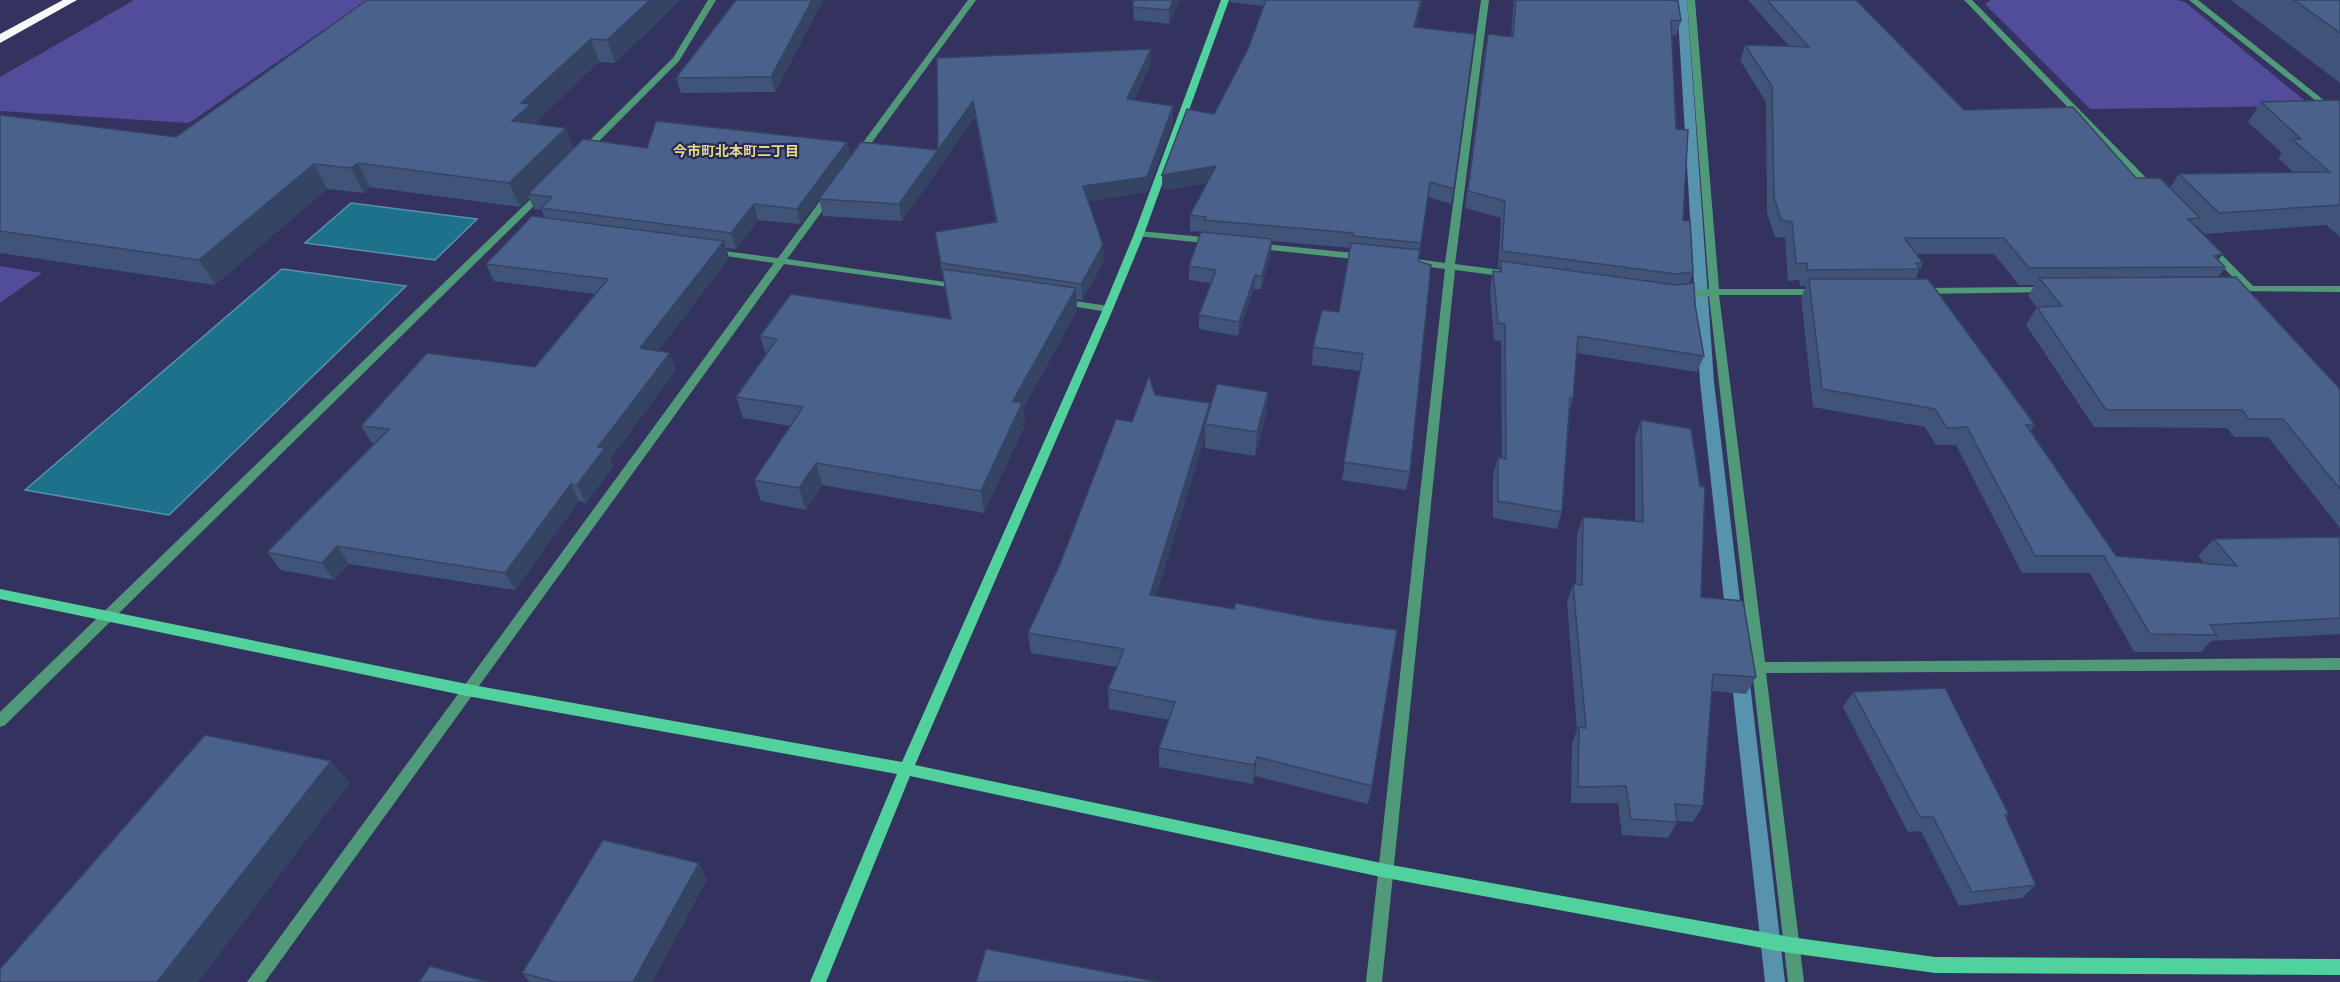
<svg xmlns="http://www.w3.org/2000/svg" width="2340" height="982" viewBox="0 0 2340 982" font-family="Ubuntu,'Noto Sans JP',sans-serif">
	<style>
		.green { fill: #514d9a }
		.water { fill: #1d718a; stroke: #5893ad; stroke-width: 1.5 }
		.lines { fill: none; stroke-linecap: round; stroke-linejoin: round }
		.stream { fill: #5893ad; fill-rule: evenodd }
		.street { fill: #509a79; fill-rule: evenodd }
		.secondary { fill: #51d19c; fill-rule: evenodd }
		.highway { fill: #f8f8f8; fill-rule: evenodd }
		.wall { fill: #405378 }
		.shaded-wall { fill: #344462 }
		.building { fill: #4a618c; stroke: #344462; stroke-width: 1.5 }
		.labels { text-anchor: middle; stroke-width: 4.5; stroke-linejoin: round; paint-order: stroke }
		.far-neighbourhood-label { font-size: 14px; font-weight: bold; fill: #e2d98a; stroke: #2a2953 }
	</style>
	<rect width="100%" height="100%" fill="#34335f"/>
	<g class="green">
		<polygon points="134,0 367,0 189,123 0,111 0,77"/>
		<polygon points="1991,0 2177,0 2185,2 2311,106 2090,109 1985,4"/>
		<polygon points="0,266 42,273 0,303"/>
	</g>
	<g class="water">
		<polygon points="351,203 477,219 435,260 305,243"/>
		<polygon points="282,269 406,286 169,515 25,490"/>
	</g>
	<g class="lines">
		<g class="stream">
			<polygon points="1677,0 1687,0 1714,382 1742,618 1740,623 1734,624 1728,623 1726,618 1700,382"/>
			<polygon points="1740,668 1746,670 1749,675 1785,982 1765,982 1731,675 1734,670"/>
		</g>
		<g class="street">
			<polygon points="708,0 716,0 679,61 586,154 580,154 580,150 673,58"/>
			<polygon points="968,0 976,0 862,156 856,156 856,152"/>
			<polygon points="1481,0 1489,0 1455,264 1509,271 1514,274 1509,277 1455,270 1382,982 1366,982 1445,269 1408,264 1403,261 1408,258 1445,263"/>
			<polygon points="1687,0 1695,0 1719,289 1820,289 1825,292 1820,295 1719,295 1765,662 2340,658 2340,670 1766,673 1804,982 1788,982 1709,296 1678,298 1673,295 1678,292 1709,289"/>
			<polygon points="1964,0 1972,0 2156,188 2156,192 2150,192"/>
			<polygon points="2189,0 2198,0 2340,113 2340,120"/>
			<polygon points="543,189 546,190 546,194 5,725 0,727 0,712 540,190"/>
			<polygon points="829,192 834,195 787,259 959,284 963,285 963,289 784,264 265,982 247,982 774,263 712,254 707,251 709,249 778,258 826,193"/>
			<polygon points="1139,231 1214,238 1219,241 1214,244 1136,236 1136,232"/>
			<polygon points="1255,243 1363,254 1368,257 1363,260 1252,248 1250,246"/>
			<polygon points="2209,244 2212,245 2253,286 2340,286 2340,292 2226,291 2226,287 2241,286 2206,249 2206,245"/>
			<polygon points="2048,287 2052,288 2052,292 1921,294 1916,291 1921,288"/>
			<polygon points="1062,299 1108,306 1113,309 1108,312 1058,304 1057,302 1058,300"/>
		</g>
		<polygon class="secondary" points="1221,0 1229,0 1144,234 1113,309 915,765 1386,864 1790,937 1935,957 2340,959 2340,975 1935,973 1790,953 1386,878 910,776 826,982 810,982 897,774 467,696 0,599 0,589 467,684 902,762 1103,309 1134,234"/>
		<polygon class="highway" points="63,0 77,0 0,43 0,34"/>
	</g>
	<g class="wall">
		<polygon points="680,0 615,63 599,62 538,120 539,125 573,149 647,148 847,142 850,156 938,150 940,167 902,221 823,216 819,199 800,224 758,220 736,249 726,248 729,258 658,351 676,370 610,459 613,466 586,503 579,501 515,590 349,564 334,580 281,570 267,552 375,444 372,443 361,426 535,367 595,294 494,281 486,264 545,218 542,210 534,209 529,198 520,207 370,187 364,193 327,189 215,285 0,253 0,115 176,137"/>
		<polygon points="736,0 823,0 775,92 681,93 676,78"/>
		<polygon points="1133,0 1180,0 1169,24 1134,20"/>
		<polygon points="1230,0 1423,0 1416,27 1454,189 1451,204 1428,197 1418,261 1410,472 1406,490 1342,480 1360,371 1312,365 1313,347 1339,312 1351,248 1271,241 1271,253 1261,289 1254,289 1238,336 1199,329 1199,315 1211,283 1189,280 1189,266 1204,232 1190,231 1190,215 1207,183 1163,190 1162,175 1214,114 1248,49 1264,6 1230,2"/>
		<polygon points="1514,0 1674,0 1681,21 1676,36 1672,35 1676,129 1683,220 1693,272 1689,284 1695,305 1704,356 1697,372 1577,353 1573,398 1570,410 1562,512 1557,529 1493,518 1493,474 1498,457 1502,458 1501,341 1494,340 1490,288 1493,271 1499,272 1500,268 1498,268 1501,218 1465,208 1485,49 1488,34 1511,37"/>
		<polygon points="1748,0 1856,0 1964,110 2136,178 2170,188 2179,174 2293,172 2278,158 2282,153 2248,122 2261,102 2340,101 2340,237 2326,225 2205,234 2196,225 2195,226 2219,260 2225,267 2218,278 2340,389 2340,528 2268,437 2234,437 2227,428 2094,427 2026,325 2037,307 2028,296 2035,285 2019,285 1994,254 1916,254 1923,263 1915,279 2035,425 2030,432 2116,556 2204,563 2198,556 2214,539 2340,537 2340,634 2211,641 2201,652 2134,652 2090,573 2022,573 1956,445 1936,445 1925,427 1813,407 1801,297 1806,286 1800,286 1799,280 1788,281 1785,238 1775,237 1767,213 1766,102 1740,60 1745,45 1789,46"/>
		<polygon points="2231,0 2340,0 2340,83"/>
		<polygon points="1151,49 1151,63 1134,100 1173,106 1173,122 1147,192 1088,201 1104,261 1082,300 1076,299 1077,310 1023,409 1025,425 984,513 822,485 806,510 761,501 754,480 790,426 743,418 736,397 766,355 760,336 951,319 937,247 996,223 975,116 941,166 937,58"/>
		<polygon points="1268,392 1266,416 1255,456 1205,448 1205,436 1156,596 1372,786 1368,804 1255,776 1253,784 1159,767 1159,748 1169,720 1109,709 1108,689 1117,667 1031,653 1028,633 1132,422 1155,395 1209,410"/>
		<polygon points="1641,420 1701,597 1756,677 1746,694 1711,691 1703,806 1693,822 1677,821 1677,822 1668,838 1622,835 1618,803 1571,803 1572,743 1577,730 1567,602 1573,584 1576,584 1577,535 1583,517 1635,521 1635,438"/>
		<polygon points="1853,692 2009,815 2006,818 2036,885 2022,898 1959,906 1921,831 1908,832 1843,707"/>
		<polygon points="707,879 652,982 529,982 522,973"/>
	</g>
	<g class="shaded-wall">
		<polygon points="650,0 680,0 615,63 607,40"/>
		<polygon points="812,0 823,0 775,92 771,77"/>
		<polygon points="1173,0 1180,0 1169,24 1169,10"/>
		<polygon points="1421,0 1423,0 1412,41 1414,27"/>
		<polygon points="591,39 599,62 538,120 541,128 512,121 521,103"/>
		<polygon points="1151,49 1151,63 1128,114 1127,99"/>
		<polygon points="973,101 975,116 941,166 938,150"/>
		<polygon points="1173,106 1173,122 1147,192 1084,202 1083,186"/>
		<polygon points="566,128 575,153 528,194 529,198 520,207 509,183"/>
		<polygon points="847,142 850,157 800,224 797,209"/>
		<polygon points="938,150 940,167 902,221 899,204"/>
		<polygon points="358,163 370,187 364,193 351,168"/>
		<polygon points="314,164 327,189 215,285 199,260"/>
		<polygon points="1216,166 1216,181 1163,190 1162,175"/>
		<polygon points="754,204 758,220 736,249 731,233"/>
		<polygon points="1272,239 1271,253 1261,289 1262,276"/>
		<polygon points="724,241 729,258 647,366 640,348"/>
		<polygon points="1103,245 1104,261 1082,300 1081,284"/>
		<polygon points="2223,254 2213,267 2214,256"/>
		<polygon points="1255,275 1254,289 1238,336 1239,322"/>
		<polygon points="1076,288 1077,310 1023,409 1025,425 984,513 981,491 1013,401"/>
		<polygon points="670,353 676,370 610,459 613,466 586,503 577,485 598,447"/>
		<polygon points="1268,392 1266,416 1255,456 1257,432"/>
		<polygon points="1210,403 1209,424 1205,424 1205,436 1150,615 1150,595"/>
		<polygon points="816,463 822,485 806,510 799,488"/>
		<polygon points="571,484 579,501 515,590 505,573"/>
		<polygon points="337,546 349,564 334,580 322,563"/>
		<polygon points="1257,757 1255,776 1253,784 1254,765"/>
		<polygon points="331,761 350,783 198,982 157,982"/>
		<polygon points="699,863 707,879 652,982 633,982"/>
	</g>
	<g class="building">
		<polygon points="367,0 650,0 607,40 591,39 521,103 531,104 512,121 566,128 509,183 358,163 351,168 314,164 199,260 0,231 0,115 176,137"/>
		<polygon points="736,0 812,0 771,77 676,78"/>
		<polygon points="1133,0 1173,0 1169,10 1133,7"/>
		<polygon points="1266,0 1421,0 1414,27 1475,34 1454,189 1430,182 1421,243 1353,236 1353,233 1204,220 1206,217 1190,215 1216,166 1162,175 1187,109 1214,114 1248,49"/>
		<polygon points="1516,0 1668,0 1678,1 1681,21 1671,20 1676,129 1688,130 1683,220 1690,221 1693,272 1676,274 1502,251 1505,201 1468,191 1488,34 1513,37"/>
		<polygon points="1767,0 1856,0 1964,110 2073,107 2136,178 2160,178 2200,218 2188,219 2223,254 2214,256 2225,267 2029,268 2004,238 1904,238 1923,263 1916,263 1920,269 1807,270 1807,263 1796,264 1792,222 1781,220 1774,197 1772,86 1745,45 1809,47"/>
		<polygon points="2294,0 2340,0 2340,33"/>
		<polygon points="1151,49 1127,99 1173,106 1147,177 1083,186 1103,245 1081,284 941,263 935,232 997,222 973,101 938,150 937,58"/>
		<polygon points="2338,100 2340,101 2340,205 2219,213 2179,174 2330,172 2292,139 2301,139 2261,102"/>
		<polygon points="656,121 847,142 797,209 754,204 731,233 541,208 552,197 528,194 583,139 647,148"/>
		<polygon points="861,142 938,150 899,204 819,199"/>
		<polygon points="532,216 724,241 640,348 670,353 598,447 605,448 577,485 571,484 505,573 337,546 322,563 267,552 389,429 361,426 427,353 535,367 608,279 486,264"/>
		<polygon points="1201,232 1272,239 1262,276 1255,275 1239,322 1199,315 1216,270 1189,266"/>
		<polygon points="1351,243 1420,250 1418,261 1431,265 1410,472 1344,462 1363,354 1313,347 1322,310 1339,312"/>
		<polygon points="1501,261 1676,285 1694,283 1695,305 1704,356 1578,336 1573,398 1570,398 1562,512 1498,501 1498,457 1506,459 1505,324 1498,323 1493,271 1501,272"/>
		<polygon points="942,269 1076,288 1013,401 1022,403 981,491 816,463 799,488 754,480 803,407 736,397 777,339 760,336 791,294 951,319"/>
		<polygon points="2236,277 2340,389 2340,489 2283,419 2249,419 2242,410 2106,410 2037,307 2062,306 2039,278"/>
		<polygon points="1809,279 1928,279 2035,425 2026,425 2116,556 2237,566 2214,539 2340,537 2340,618 2210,625 2217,635 2150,634 2104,556 2035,556 1967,427 1947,428 1935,409 1822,389"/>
		<polygon points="1149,376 1155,395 1210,403 1150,595 1234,609 1236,603 1317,619 1397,630 1372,786 1257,757 1254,765 1159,748 1175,702 1108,689 1124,649 1028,633 1060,564 1116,419 1132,422"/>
		<polygon points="1217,384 1268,392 1257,432 1205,424"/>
		<polygon points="1641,420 1691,429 1700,486 1705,487 1701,597 1743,601 1756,677 1713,674 1703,806 1675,804 1677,822 1631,819 1626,786 1578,787 1579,727 1586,728 1573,584 1582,585 1583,517 1643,522"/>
		<polygon points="1945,688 2009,815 2005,815 2036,885 1972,892 1933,817 1920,817 1853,692"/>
		<polygon points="205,735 331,761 157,982 0,982 0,969"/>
		<polygon points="603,840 699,863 633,982 555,982 522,973"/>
		<polygon points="986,949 1159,982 976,982"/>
		<polygon points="430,966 487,982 419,982"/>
	</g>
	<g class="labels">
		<g class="far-neighbourhood-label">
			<text x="736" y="156">今市町北本町二丁目</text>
		</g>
	</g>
</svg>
